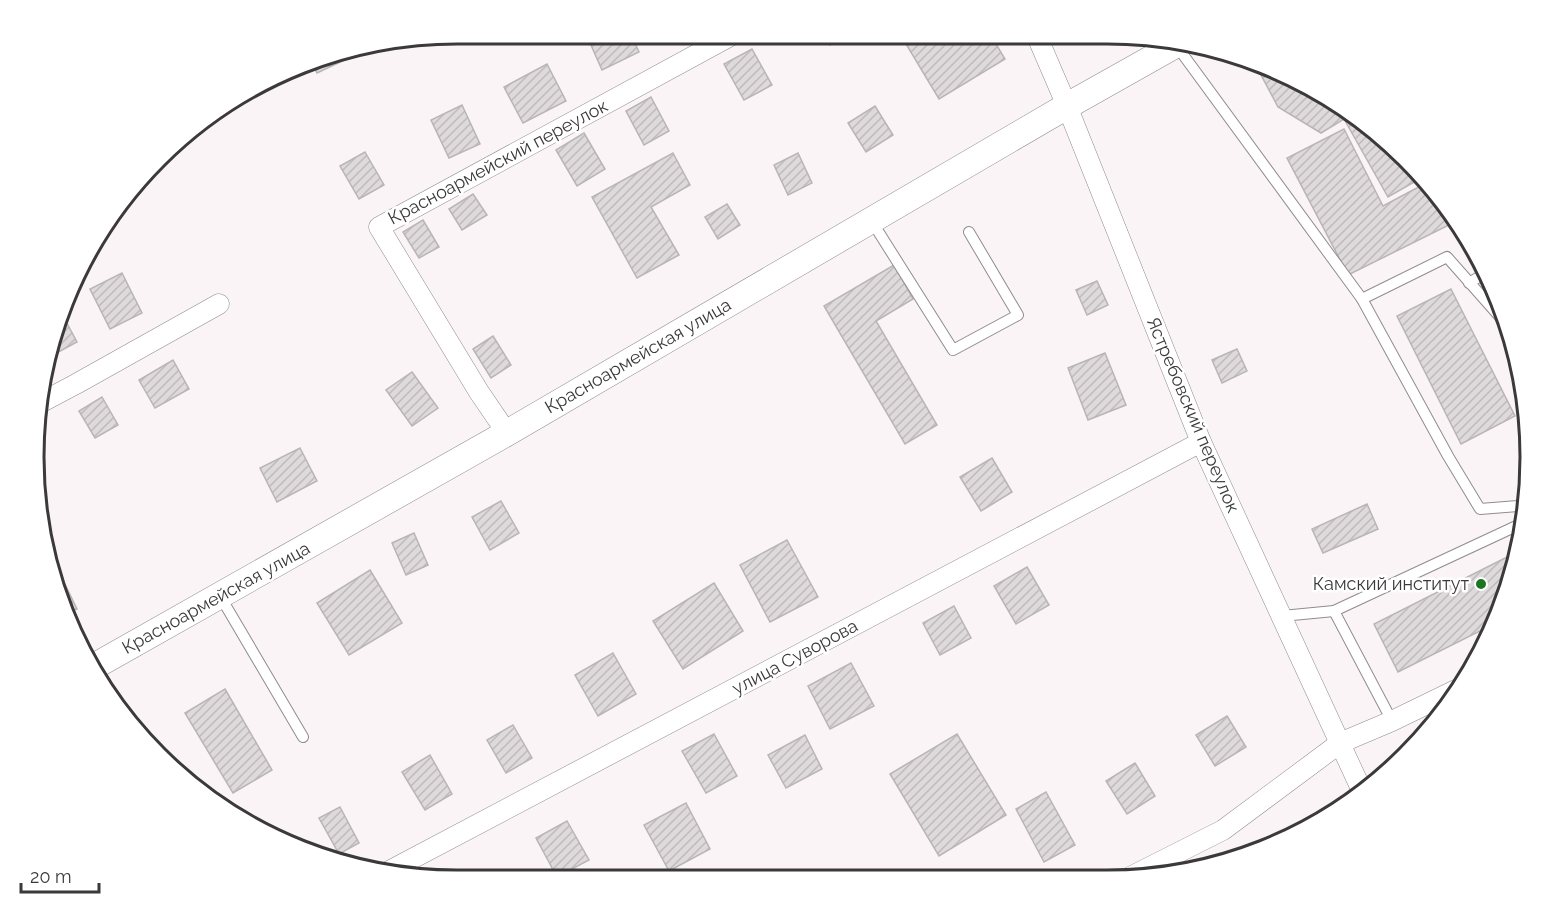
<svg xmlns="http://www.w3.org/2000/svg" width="1564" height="913" viewBox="0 0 1564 913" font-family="Raleway,sans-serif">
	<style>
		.building { fill: url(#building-hatch); stroke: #b9b4b6; stroke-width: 1.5 }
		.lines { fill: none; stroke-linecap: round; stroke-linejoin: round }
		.service-casing { stroke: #918c8e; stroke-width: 12 }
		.minor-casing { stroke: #918c8e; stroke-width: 21 }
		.tertiary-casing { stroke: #918c8e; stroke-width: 27 }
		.service { stroke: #fff; stroke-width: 10 }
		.minor { stroke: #fff; stroke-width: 20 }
		.tertiary { stroke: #fff; stroke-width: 26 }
		.poi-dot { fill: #1e7521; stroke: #fff; stroke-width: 2 }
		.labels { text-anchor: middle; stroke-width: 5; stroke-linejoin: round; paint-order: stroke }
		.street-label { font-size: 18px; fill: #3b393a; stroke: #fff }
		.poi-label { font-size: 18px; fill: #3b393a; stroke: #fff; text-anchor: end }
		.rim { fill: none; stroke: #3b393a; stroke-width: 3 }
	</style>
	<defs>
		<pattern id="building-hatch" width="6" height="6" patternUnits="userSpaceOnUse" patternTransform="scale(1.5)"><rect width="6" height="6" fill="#ded9db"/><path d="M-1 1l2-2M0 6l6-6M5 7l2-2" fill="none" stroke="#bfbbbd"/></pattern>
	</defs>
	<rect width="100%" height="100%" fill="#faf4f6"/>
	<g class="building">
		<polygon points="593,33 630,33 639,52 602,70 587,36"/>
		<polygon points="823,34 850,34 830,45"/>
		<polygon points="900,34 990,34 1005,59 939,99"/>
		<polygon points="372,47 317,73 311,61 321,55"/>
		<polygon points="752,49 772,85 744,100 724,64"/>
		<polygon points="1253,60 1342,104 1407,157 1423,177 1388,197 1344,119 1321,133 1278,107"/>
		<polygon points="547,64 566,101 523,123 504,87"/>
		<polygon points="246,95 247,97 223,109 222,108"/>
		<polygon points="651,97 669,131 644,145 626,111"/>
		<polygon points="462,105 480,144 449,158 431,120"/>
		<polygon points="875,106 893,135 866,152 848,123"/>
		<polygon points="1344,129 1383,206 1428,182 1459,220 1348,275 1287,158"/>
		<polygon points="584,133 605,169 577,186 556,150"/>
		<polygon points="365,152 384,185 359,199 340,166"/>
		<polygon points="673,153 690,185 651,207 679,255 637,278 592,197"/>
		<polygon points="798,153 812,183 788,195 774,165"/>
		<polygon points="473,194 487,215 462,230 449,209"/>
		<polygon points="727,204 740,225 718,239 705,217"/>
		<polygon points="423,220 439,247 419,258 403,232"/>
		<polygon points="894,265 913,299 876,321 937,425 905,444 824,306"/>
		<polygon points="122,273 142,313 110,329 90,289"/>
		<polygon points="1097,281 1108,305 1087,315 1076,290"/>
		<polygon points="1451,289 1515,416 1461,444 1397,316"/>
		<polygon points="62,314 77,342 53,355 48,346"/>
		<polygon points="493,336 511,365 491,378 473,349"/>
		<polygon points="1237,349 1247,371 1222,383 1212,360"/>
		<polygon points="1105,353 1126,405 1088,420 1068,368"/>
		<polygon points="173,360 189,389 155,408 139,380"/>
		<polygon points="412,372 438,408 412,426 386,390"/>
		<polygon points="102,397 118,425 95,438 79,411"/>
		<polygon points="300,448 317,481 277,502 260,468"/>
		<polygon points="992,458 1012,492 981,511 960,477"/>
		<polygon points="501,501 519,533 490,550 472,517"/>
		<polygon points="1367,504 1378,529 1323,553 1312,529"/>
		<polygon points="414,533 428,565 406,575 392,543"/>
		<polygon points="787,540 818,597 770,622 740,565"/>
		<polygon points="1519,551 1496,623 1398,672 1374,624"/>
		<polygon points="1027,567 1049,605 1016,624 994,586"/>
		<polygon points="370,570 402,623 349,655 317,603"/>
		<polygon points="59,572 77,609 64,616 55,574"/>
		<polygon points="714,583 743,631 683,669 653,621"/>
		<polygon points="954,606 971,638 940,655 923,623"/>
		<polygon points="613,653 636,694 598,716 575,675"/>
		<polygon points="851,663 874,706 830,729 808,686"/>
		<polygon points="225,689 272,770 233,793 185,713"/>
		<polygon points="1227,716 1246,747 1215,766 1196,735"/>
		<polygon points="513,725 532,758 506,773 487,740"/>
		<polygon points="714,734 737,776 706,793 682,751"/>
		<polygon points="957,734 1006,815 939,856 890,774"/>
		<polygon points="805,735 822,769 786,788 768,755"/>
		<polygon points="430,755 452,794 425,810 402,772"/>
		<polygon points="1135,763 1155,796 1127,814 1106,781"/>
		<polygon points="1046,792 1075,845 1044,862 1016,809"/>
		<polygon points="686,803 710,849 669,871 644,825"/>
		<polygon points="340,807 359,843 339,854 319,818"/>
		<polygon points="567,821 589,860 557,877 536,838"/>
		<polygon points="485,871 489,879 471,879"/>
	</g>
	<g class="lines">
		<defs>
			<g id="service">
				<polyline points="1176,45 1362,299 1448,456 1480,509 1518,506 1527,499"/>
				<polyline points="871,220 953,350 1018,315 969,232"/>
				<polyline points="1469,283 1487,272"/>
				<polyline points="1362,299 1447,257 1500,317 1518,357"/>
				<polyline points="220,596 303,737"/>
				<polyline points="1282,616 1334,611"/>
				<polyline points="1392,721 1334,611 1525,522"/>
			</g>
			<g id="minor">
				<polyline points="1036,34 1067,106 1201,442 1362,791"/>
				<polyline points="42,402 76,384 219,304"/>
				<polyline points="507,433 479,392 379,227 736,33"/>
				<polyline points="389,871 1201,442"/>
				<polyline points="1126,879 1223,830 1340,743 1392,721 1462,687"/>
			</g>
			<polyline id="tertiary" points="95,666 507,433 1067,106 1179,43"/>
		</defs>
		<use href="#service" class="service-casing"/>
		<use href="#minor" class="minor-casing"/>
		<use href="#tertiary" class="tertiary-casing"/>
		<use href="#service" class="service"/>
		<use href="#minor" class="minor"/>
		<use href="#tertiary" class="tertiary"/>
	</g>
	<circle class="poi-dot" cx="1481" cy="584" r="6"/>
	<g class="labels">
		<g class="street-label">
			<text transform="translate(498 162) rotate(-28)" y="6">Красноармейский переулок</text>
			<text transform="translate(638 356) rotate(-30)" y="6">Красноармейская улица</text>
			<text transform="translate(1193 415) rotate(67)" y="6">Ястребовский переулок</text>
			<text transform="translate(216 598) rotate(-29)" y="6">Красноармейская улица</text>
			<text transform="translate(795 657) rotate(-28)" y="6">улица Суворова</text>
		</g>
		<g class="poi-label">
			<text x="1469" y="590">Камский институт</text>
		</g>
	</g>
	<path d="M0 0H1564V913H0ZM457 44H1107A413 413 0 0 1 1520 457V457A413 413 0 0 1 1107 870H457A413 413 0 0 1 44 457V457A413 413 0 0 1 457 44Z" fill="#fff" fill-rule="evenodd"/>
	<path class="rim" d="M457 44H1107A413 413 0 0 1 1520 457V457A413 413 0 0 1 1107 870H457A413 413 0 0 1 44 457V457A413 413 0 0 1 457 44Z"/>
	<path d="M21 883v9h78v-9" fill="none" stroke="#3b393a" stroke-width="3"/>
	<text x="30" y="883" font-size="18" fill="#3b393a" stroke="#ffffff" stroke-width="4.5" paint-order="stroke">20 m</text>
</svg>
